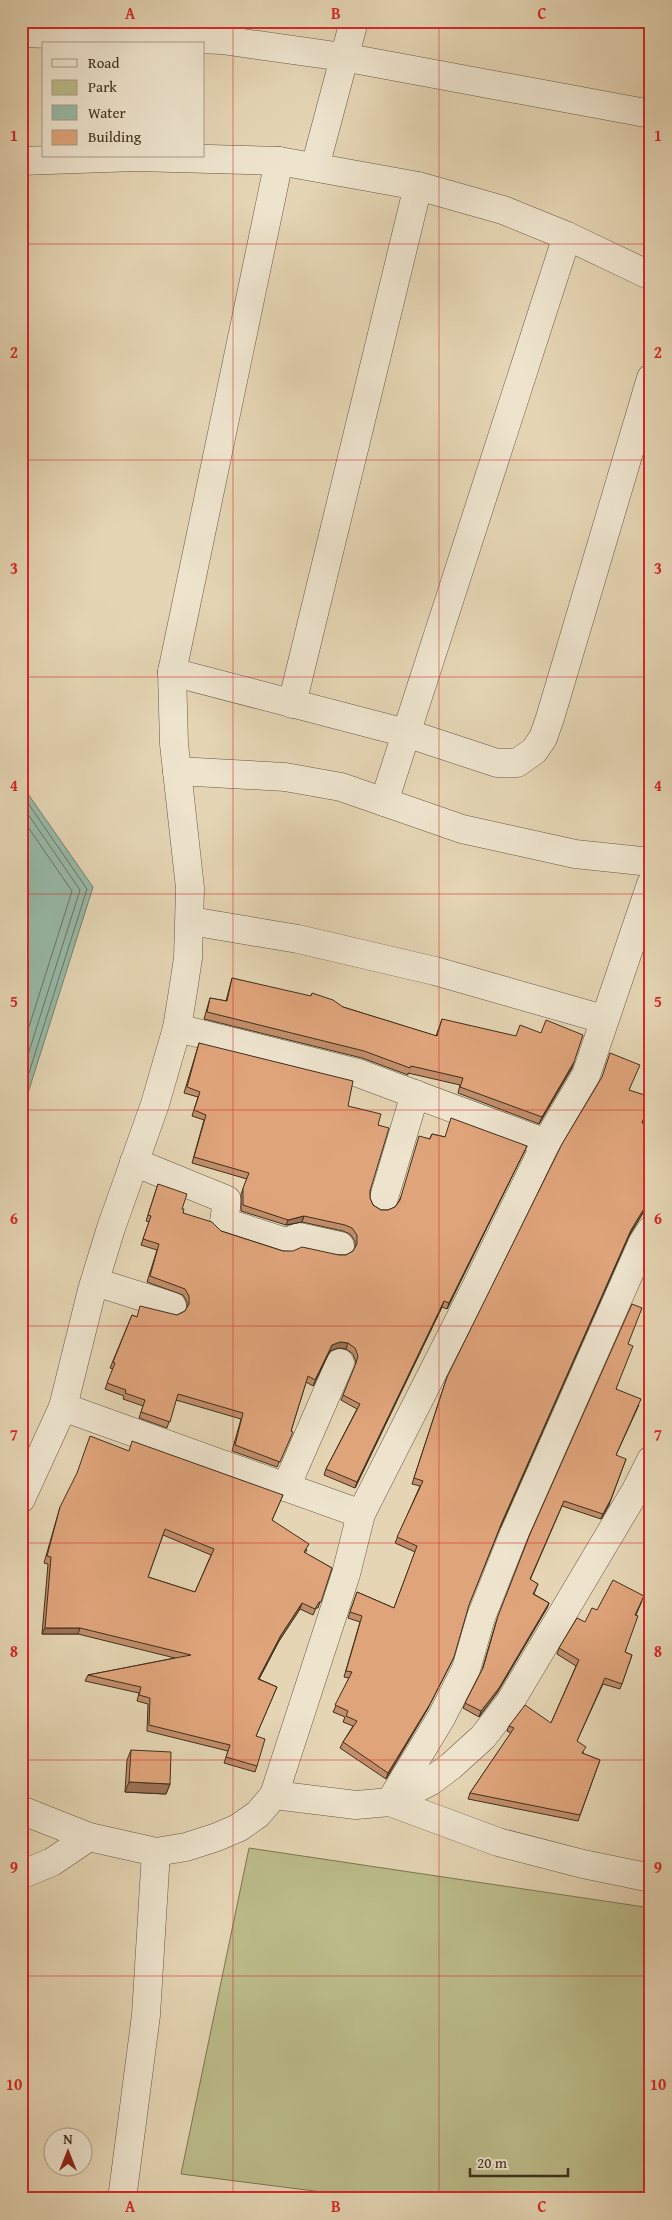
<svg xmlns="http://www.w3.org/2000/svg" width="672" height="2220" viewBox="0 0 672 2220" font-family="'Gentium Book Plus',serif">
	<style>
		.green { fill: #bbbb89; stroke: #7c7653 }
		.water { fill: #97b9a7; stroke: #738270 }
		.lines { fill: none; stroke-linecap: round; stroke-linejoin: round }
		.shore { stroke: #6a7462; stroke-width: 1 }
		.minor-casing { stroke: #685943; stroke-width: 29 }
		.minor { stroke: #eee4ce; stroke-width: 28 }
		.wall { fill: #c18d6a; stroke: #3e301d; fill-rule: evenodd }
		.shaded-wall { fill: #9d7356; stroke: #3e301d }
		.building { fill: #e0a47b; stroke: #3e301d; fill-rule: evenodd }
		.grid { fill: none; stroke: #d62828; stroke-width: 1; stroke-opacity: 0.55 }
		.neatline { fill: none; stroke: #d62828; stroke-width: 2 }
		.grid-label { font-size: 16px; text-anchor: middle; font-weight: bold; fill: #d62828 }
	</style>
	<rect width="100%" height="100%" fill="#e5d5b4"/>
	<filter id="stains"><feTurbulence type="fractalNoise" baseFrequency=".004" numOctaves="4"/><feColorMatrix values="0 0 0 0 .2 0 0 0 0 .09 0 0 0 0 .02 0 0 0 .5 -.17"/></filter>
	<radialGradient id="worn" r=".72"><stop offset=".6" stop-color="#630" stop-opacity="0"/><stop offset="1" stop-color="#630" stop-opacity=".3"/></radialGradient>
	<polygon class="green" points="249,1848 651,1908 651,2199 377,2199 181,2174"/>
	<polygon class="water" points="21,784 93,887 21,1115"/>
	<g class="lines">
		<g class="shore">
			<polyline points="21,793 87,889 21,1098"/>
			<polyline points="21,804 80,890 21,1077"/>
			<polyline points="21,817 72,891 21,1052"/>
		</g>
		<defs>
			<g id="minor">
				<polyline points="21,33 222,40 343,57 651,114"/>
				<polyline points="21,161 136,157 279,161 418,186 503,210 567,236 651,276"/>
				<polyline points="315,167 354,21"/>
				<polyline points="172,672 406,733 497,763 517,763 534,751 543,738 550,718 651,378"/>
				<polyline points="292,704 418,186"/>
				<polyline points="177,771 285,777 341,787 462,829 575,854 651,862"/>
				<polyline points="384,802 567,236"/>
				<polyline points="191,921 298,939 435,971 603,1019"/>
				<polyline points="177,1028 358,1073 546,1143"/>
				<polyline points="134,1162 227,1200 224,1222 286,1242 299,1237 340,1246"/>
				<polyline points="383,1201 415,1094"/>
				<polyline points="651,1230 643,1242 514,1534 481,1617 466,1669 441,1718 390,1802 498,1842 583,1864 651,1878"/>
				<polyline points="95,1282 172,1306"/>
				<polyline points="63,1407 361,1514"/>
				<polyline points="286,1487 340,1363"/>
				<polyline points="21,1499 63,1407 92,1290 111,1228 155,1104 177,1028 183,991 188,958 190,888 174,744 172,672 279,161"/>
				<polyline points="274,1795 356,1805 390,1802 431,1781 451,1766 483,1737 510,1702 636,1490 651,1460"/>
				<polyline points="21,1810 89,1837 156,1852 186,1847 217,1837 238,1828 258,1814 274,1795 346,1574 361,1514 476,1287 546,1143 586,1075 651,884"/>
				<polyline points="21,1875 52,1862 89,1837"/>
				<polyline points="122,2199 146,2015 156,1852"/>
			</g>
		</defs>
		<use href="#minor" class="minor-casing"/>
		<use href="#minor" class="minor"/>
	</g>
	<g class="wall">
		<polygon points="232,978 343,1007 436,1036 442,1019 572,1068 539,1124 458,1093 460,1085 408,1073 408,1075 362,1058 204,1019 210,998 226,1001"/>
		<polygon points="199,1043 348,1106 378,1125 370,1191 370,1198 373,1205 381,1210 388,1210 395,1207 399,1201 432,1134 445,1137 527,1146 524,1152 447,1309 442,1307 355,1488 324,1475 326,1469 357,1409 341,1400 355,1368 356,1362 353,1354 346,1349 338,1348 330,1351 313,1386 306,1382 291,1431 290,1438 277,1467 232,1451 241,1419 176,1400 167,1428 139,1418 143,1406 123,1399 124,1396 105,1389 113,1369 110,1368 132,1315 137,1317 177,1315 185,1311 187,1308 187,1302 183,1295 147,1282 157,1250 141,1245 149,1222 146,1221 158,1184 182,1209 183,1213 221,1231 283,1251 339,1255 346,1255 353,1251 355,1248 355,1241 350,1234 343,1231 302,1222 286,1225 241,1211 241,1194 247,1179 192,1163 204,1120 192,1116 198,1097 184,1093"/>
		<polygon points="630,1090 642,1123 651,1207 648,1214 643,1213 629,1236 500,1528 468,1607 451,1663 427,1710 386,1779 340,1748 343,1742 353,1726 343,1722 345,1717 333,1712 349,1678 344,1677 360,1622 348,1618 357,1592 394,1608 415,1552 395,1543 420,1486 412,1484 447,1377"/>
		<polygon points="628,1344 616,1389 639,1405 616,1455 609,1505 601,1519 562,1506 530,1580 538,1584 534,1594 549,1603 547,1608 497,1693 479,1717 463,1708 482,1670 496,1622 530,1534"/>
		<path d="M 283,1495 L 272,1520 L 307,1550 L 305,1553 L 332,1568 L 318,1608 L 316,1608 L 313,1615 L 300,1609 L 279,1641 L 259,1679 L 277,1687 L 256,1736 L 257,1766 L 255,1772 L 224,1763 L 228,1751 L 147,1731 L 148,1704 L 137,1701 L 139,1693 L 85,1681 L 88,1675 L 175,1658 L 78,1634 L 42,1634 L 48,1564 L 44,1563 L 60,1507 ZM 163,1535 L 211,1555 L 195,1592 L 148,1577 Z"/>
		<polygon points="642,1601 636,1615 625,1652 632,1655 620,1689 603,1684 577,1741 584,1754 600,1760 578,1821 468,1799 470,1793 511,1733 507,1731 509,1726 551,1723 576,1666 557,1654 559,1648 585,1622"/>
		<polygon points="131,1750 170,1784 166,1794 125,1792 127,1760"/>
	</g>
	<g class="shaded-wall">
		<polygon points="574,1062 572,1068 539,1124 542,1117"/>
		<polygon points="527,1146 524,1152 447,1309 449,1303"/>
		<polygon points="645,1207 643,1213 629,1236 500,1528 631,1230"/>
		<polygon points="304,1216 302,1222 286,1225 288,1220"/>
		<polygon points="444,1301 442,1307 355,1488 357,1482"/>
		<polygon points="340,1342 348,1343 346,1349 338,1348 330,1351 313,1386 332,1345"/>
		<polygon points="626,1459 609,1505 601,1519 603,1514"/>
		<polygon points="302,1603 300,1609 279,1641 256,1685 258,1679 281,1635"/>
		<polygon points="549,1603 547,1608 497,1693 479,1717 481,1711"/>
		<polygon points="45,1628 80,1628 78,1634 42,1634"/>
		<polygon points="454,1657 451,1663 427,1710 386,1779 388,1773"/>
		<polygon points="129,1782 170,1784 166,1794 125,1792"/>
	</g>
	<g class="building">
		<polygon points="232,978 311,996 312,993 333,1000 343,1007 437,1036 442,1019 516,1036 520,1025 541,1033 546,1020 583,1035 574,1062 542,1117 460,1087 463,1078 411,1066 410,1068 364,1051 207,1012 210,998 227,1001"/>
		<polygon points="199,1043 353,1081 348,1106 381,1114 378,1125 389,1128 370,1191 370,1198 373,1205 381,1210 388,1210 395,1207 400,1200 419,1136 430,1139 432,1134 445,1137 451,1118 527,1146 449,1303 444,1301 357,1482 326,1469 360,1404 343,1395 356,1363 358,1356 355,1348 348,1343 340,1342 332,1345 315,1380 308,1376 291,1431 293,1432 280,1462 235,1445 243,1413 178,1394 170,1422 141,1412 145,1400 125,1393 126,1390 107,1383 115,1363 113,1362 132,1315 137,1317 140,1306 177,1315 185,1311 189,1304 189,1296 185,1289 150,1276 159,1244 143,1239 151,1216 148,1215 158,1184 187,1194 182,1209 184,1209 183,1213 212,1222 221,1231 283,1251 293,1251 302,1247 339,1255 346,1255 353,1251 357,1244 357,1235 352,1228 345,1225 304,1216 288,1220 243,1205 243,1188 249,1173 194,1157 206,1115 194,1110 200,1092 187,1087"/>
		<polygon points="610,1053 640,1065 629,1090 651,1097 642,1123 651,1126 651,1207 650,1208 645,1207 631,1230 502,1522 469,1605 454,1657 430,1704 388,1773 343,1742 357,1721 346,1716 348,1711 335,1705 352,1672 346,1671 362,1616 350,1612 357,1592 394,1608 417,1546 397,1537 423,1481 414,1478 447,1377 562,1144 602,1077"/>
		<polygon points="632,1304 642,1308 628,1344 633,1346 616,1389 641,1399 616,1455 626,1459 611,1499 603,1514 564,1501 530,1579 538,1584 533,1594 549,1603 499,1688 481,1711 465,1703 483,1668 498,1616 530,1534"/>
		<path d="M 90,1436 L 129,1451 L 132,1441 L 283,1495 L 272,1520 L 309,1544 L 304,1552 L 332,1568 L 321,1602 L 319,1602 L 315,1609 L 302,1603 L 281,1635 L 258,1679 L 277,1687 L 256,1736 L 265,1739 L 257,1766 L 226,1757 L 230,1745 L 149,1725 L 150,1698 L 139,1695 L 141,1687 L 88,1675 L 191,1655 L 80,1628 L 45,1628 L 51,1557 L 47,1556 L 60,1507 L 77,1473 ZM 165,1529 L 214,1549 L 195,1592 L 148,1577 Z"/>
		<polygon points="613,1580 644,1596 635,1615 638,1616 625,1652 632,1655 622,1684 605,1678 577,1741 586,1747 582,1753 600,1760 580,1815 470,1793 514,1728 509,1726 525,1705 551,1723 579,1660 559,1648 577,1618 585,1622 592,1608 597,1610"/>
		<polygon points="131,1750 171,1752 170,1784 129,1782"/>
	</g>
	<path class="grid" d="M 233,21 L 233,2199M 439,21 L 439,2199M 21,244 L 651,244M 21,460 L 651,460M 21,677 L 651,677M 21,894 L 651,894M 21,1110 L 651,1110M 21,1326 L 651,1326M 21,1543 L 651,1543M 21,1760 L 651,1760M 21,1976 L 651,1976"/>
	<rect width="672" height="2220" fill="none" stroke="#e5d5b4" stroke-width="55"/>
	<rect x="42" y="42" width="162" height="115" fill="#eee4ce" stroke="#a89c87"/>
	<rect x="52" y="59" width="25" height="8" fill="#eee4ce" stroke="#a89c87"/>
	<text x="88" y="68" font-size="15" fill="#3e301d">Road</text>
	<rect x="52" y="80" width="25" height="15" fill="#bbbb89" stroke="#a89c87"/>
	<text x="88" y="92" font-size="15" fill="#3e301d">Park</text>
	<rect x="52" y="105" width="25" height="15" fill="#97b9a7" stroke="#a89c87"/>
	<text x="88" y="118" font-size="15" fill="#3e301d">Water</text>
	<rect x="52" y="130" width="25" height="15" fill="#e0a47b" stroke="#a89c87"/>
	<text x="88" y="142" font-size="15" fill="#3e301d">Building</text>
	<g transform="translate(68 2152)"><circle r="24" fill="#eee4ce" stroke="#a89c87"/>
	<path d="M0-4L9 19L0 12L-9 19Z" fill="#8f2418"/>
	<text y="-8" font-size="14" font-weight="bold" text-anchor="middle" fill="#3e301d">N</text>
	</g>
	<path d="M470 2168v8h98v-8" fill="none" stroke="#3e301d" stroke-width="2.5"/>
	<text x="477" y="2168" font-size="15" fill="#3e301d" stroke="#eee4ce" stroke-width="4" paint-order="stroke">20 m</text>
	<rect x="28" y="28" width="616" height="2164" class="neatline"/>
	<g class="grid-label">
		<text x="130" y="19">A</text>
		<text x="336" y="19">B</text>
		<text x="542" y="19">C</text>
		<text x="14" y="141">1</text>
		<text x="658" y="141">1</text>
		<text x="14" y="358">2</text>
		<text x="658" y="358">2</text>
		<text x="14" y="574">3</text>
		<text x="658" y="574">3</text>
		<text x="14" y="791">4</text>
		<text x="658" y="791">4</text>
		<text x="14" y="1007">5</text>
		<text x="658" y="1007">5</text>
		<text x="14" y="1224">6</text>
		<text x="658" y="1224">6</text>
		<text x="14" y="1440">7</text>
		<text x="658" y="1440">7</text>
		<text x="14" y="1657">8</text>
		<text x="658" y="1657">8</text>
		<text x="14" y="1873">9</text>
		<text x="658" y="1873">9</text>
		<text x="14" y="2090">10</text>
		<text x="658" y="2090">10</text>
		<text x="130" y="2212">A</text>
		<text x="336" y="2212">B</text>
		<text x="542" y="2212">C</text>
	</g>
	<rect width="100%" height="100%" filter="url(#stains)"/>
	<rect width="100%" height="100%" fill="url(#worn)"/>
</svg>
